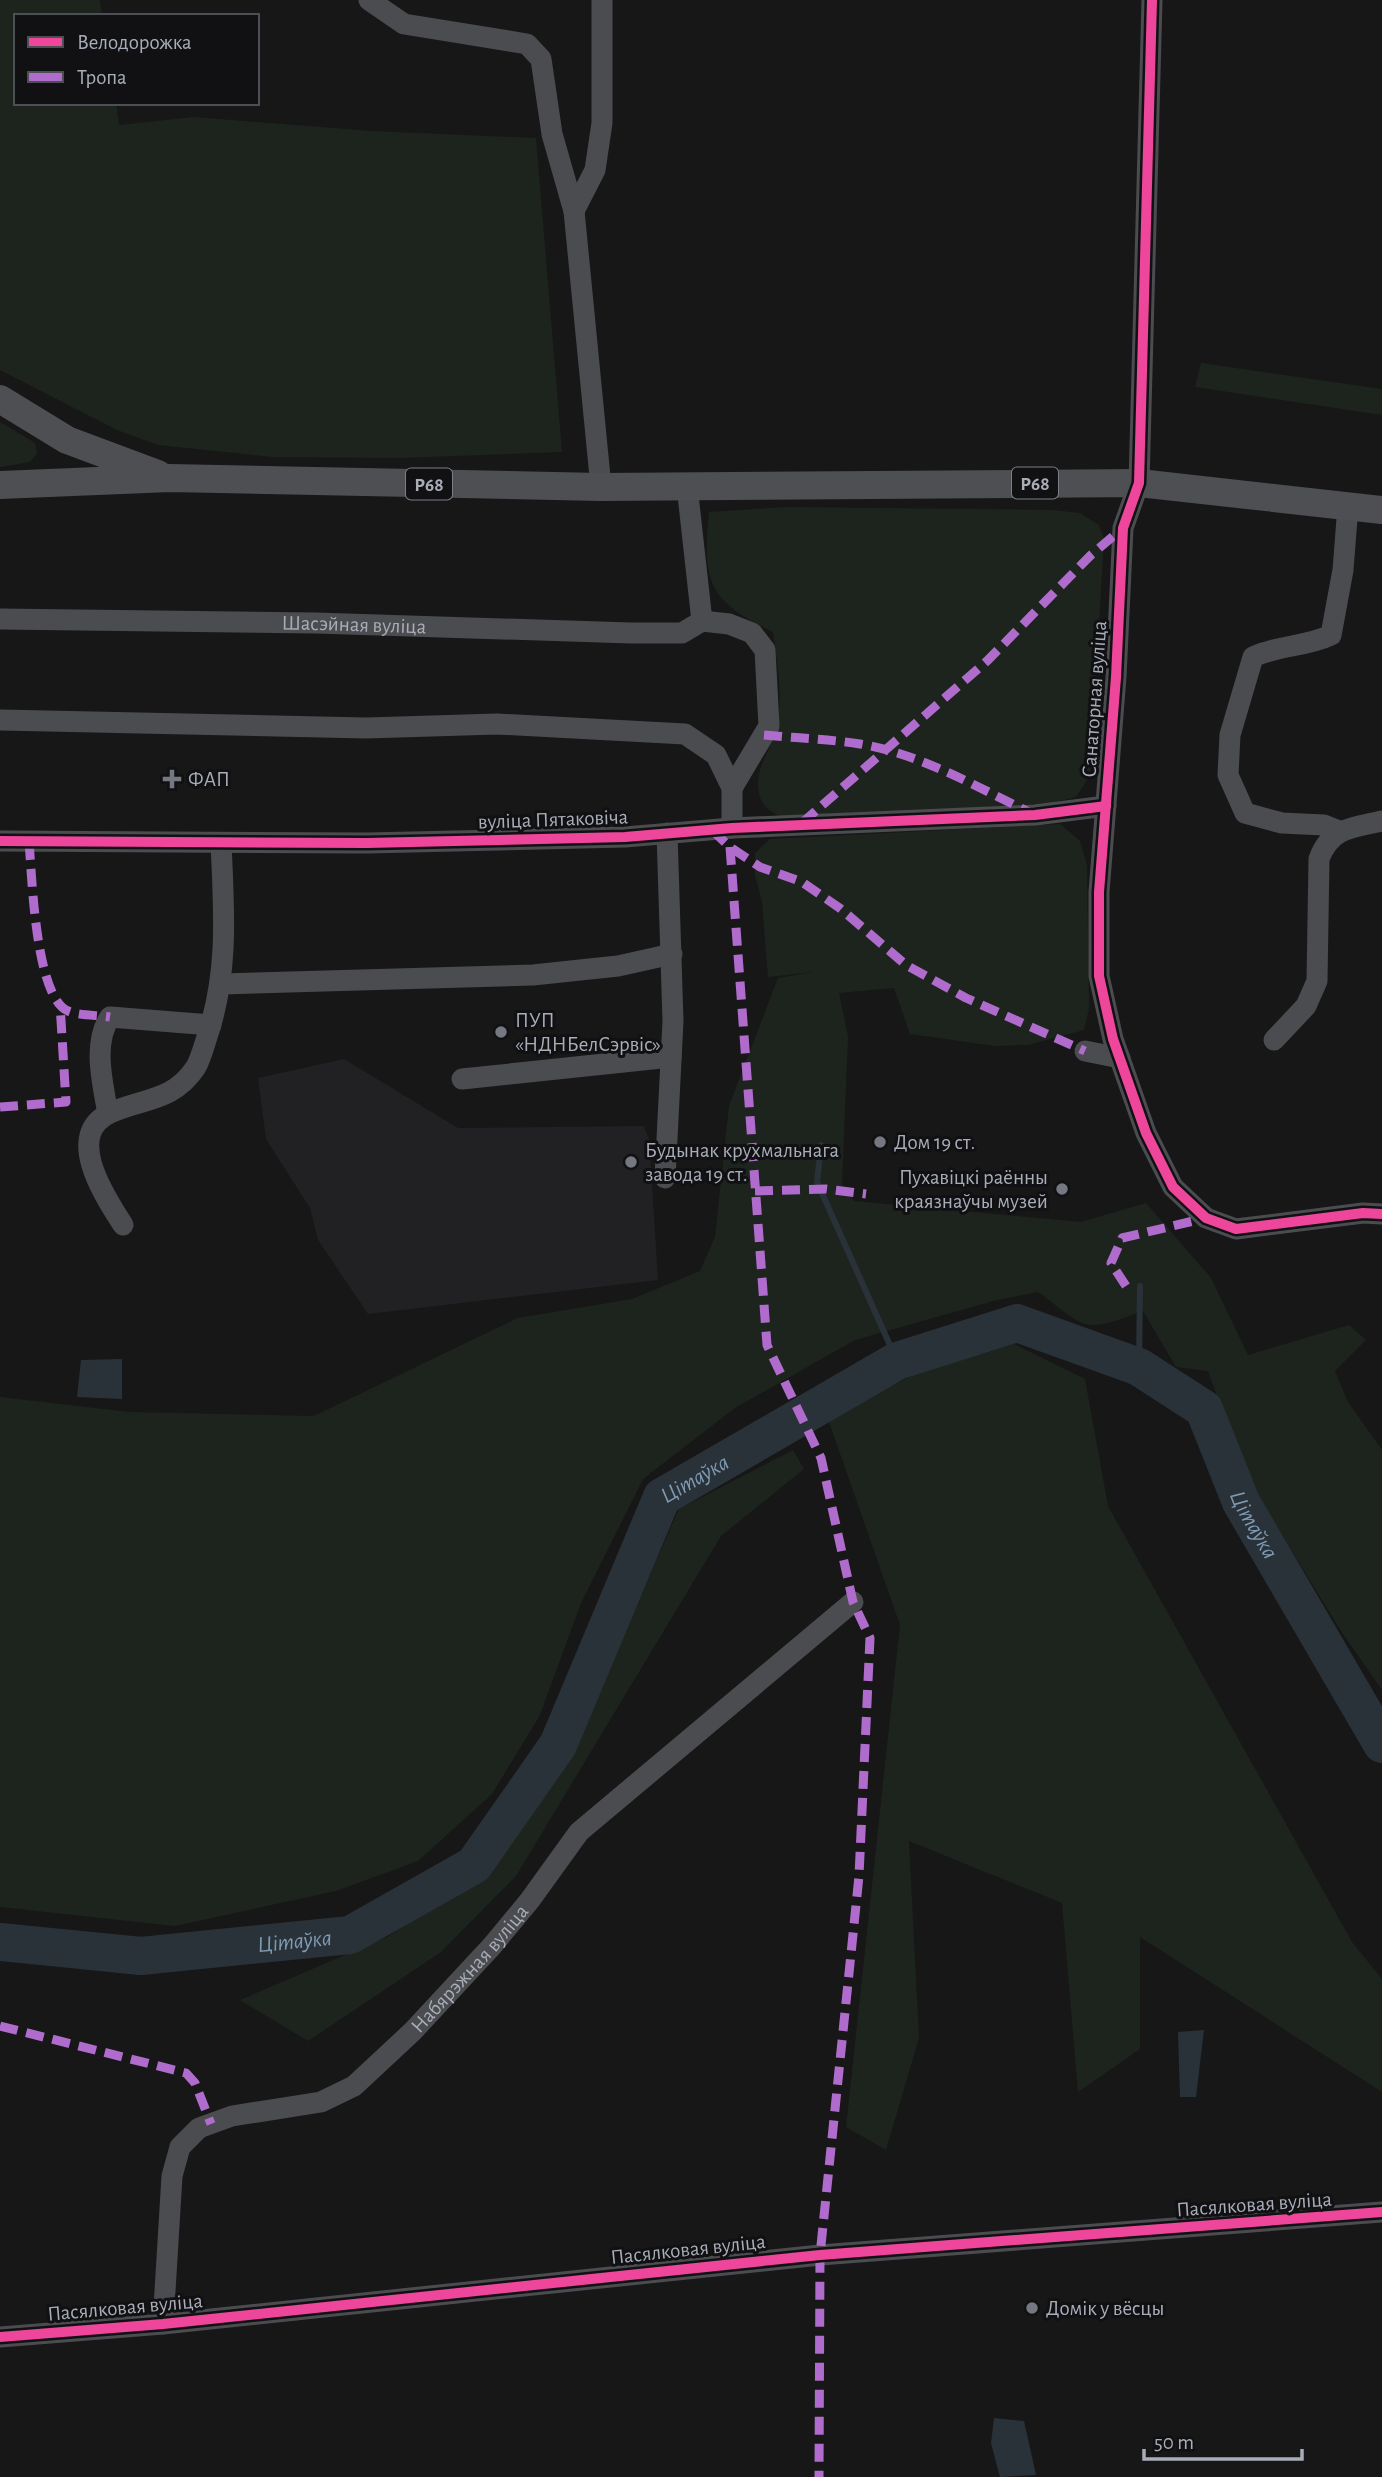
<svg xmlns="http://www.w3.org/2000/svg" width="1382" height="2477" viewBox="0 0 1382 2477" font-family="'Alegreya Sans',sans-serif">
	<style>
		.built { fill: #212123 }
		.green { fill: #1d241e }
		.water { fill: #2a3239 }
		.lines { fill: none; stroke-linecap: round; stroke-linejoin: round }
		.stream { stroke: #2a3239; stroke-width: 6 }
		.river { stroke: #2a3239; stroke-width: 38 }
		.minor { stroke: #4b4c50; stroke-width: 21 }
		.major { stroke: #4d4f52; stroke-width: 28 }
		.quiet { stroke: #b06ccc; stroke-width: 9; stroke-dasharray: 18 9; stroke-linecap: butt }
		.cycleway-casing { stroke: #111113; stroke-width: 15 }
		.cycleway { stroke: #ed469a; stroke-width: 10 }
		.poi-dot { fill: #757880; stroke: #111113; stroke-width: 2.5 }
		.labels { text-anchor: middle; stroke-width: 6; stroke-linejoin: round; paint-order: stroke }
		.shield { fill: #111113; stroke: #7b7e86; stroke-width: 2 }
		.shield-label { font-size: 19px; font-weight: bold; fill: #a8adb8 }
		.street-label { font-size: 21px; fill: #a8adb8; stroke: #111113 }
		.poi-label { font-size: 21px; fill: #a8adb8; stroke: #111113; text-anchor: start }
		.water-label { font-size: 23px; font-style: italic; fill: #7f9bb3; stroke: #111113 }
	</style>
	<rect width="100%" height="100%" fill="#171717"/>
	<polygon class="built" points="344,1059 458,1128 644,1126 649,1139 658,1280 368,1314 318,1240 310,1208 266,1139 258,1078"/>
	<g class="green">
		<polygon points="0,0 100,0 102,16 16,16 16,103 116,103 119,125 194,117 372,131 536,138 562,452 399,458 272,457 158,445 117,430 0,370"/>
		<polygon points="1201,363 1382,389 1382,415 1195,387"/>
		<polygon points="0,422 35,443 37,453 30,462 0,467"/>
		<path d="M 787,507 L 1052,510 L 1080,513 L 1099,525 L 1104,539 L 1090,775 L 1076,797 L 1051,803 L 785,819 C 773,813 761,807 759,793 C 754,769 770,752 776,730 C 784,698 777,663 773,632 C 708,601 702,582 709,512 Z"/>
		<path d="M 1060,824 L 1080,841 L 1087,865 L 1089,1009 L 1084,1030 L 1028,1045 L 995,1046 L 910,1034 L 894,988 L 839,993 L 848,1036 L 842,1185 L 854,1201 L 1081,1222 L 1146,1203 L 1211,1278 L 1248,1355 L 1349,1325 L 1366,1340 L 1335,1371 L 1348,1402 L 1382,1450 L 1382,1690 L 1341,1631 L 1247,1478 L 1208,1371 L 1176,1367 L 1143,1311 C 1081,1334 1088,1329 1038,1292 L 997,1300 L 855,1340 L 735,1408 L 643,1479 L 581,1603 L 540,1715 L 492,1794 L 418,1861 L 336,1891 L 175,1926 L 0,1907 L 0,1397 L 129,1412 L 314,1416 L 518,1318 L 632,1299 L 700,1271 L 715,1237 L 729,1106 L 778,978 L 813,972 L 768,977 L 762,902 L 755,875 L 755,853 L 770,839 Z"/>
		<polygon points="1014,1344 1085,1379 1108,1506 1352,1942 1382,1979 1382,2092 1140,1937 1140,2049 1078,2092 1062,1903 909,1841 919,2038 886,2150 846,2127 900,1625 828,1419 919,1372"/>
		<polygon points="793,1450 804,1469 721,1536 516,1876 441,1952 308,2041 240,2000 387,1937 486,1873 573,1750 679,1509"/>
	</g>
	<g class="water">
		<polygon points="122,1359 122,1399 77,1397 81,1360"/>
		<polygon points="1204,2030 1196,2097 1180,2097 1178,2032"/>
		<polygon points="994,2418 1024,2421 1036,2475 1000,2477 991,2443"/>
	</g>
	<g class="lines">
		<g class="stream">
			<polyline points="821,1145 817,1182 897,1361"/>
			<polyline points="1139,1367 1140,1286"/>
		</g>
		<path class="river" id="s1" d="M 0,1942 L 141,1956 L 350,1935 L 474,1865 L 558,1745 L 662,1497 L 897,1361 L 1017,1323 L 1139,1367 L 1204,1409 L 1241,1502 L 1382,1744"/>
		<g class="minor">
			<polyline points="369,0 404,24 527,44 541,59 552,134 574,211 601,487"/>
			<polyline points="1152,0 1139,483 1123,528 1116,677 1099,892 1099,976 1113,1039 1146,1133 1173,1187 1206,1218 1236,1229 1363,1213 1382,1214"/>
			<polyline points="574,211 595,170 602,123 602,0"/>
			<polyline points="687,486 702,621"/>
			<path id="s2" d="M 0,619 L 316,623 L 631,633 L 682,633 L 702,621"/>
			<polyline points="702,621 729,624 752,633 765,650 769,726 732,788"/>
			<polyline points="0,720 366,728 497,724 685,734 716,755 732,788 732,828"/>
			<path d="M 1339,831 L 1324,825 L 1282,823 L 1245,813 L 1228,775 L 1230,735 L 1253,657 C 1278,645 1306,647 1331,635 L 1343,570 L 1348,506"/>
			<polyline points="0,841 367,843 625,837 732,828 1035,815 1106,806"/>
			<polyline points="222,984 533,975 618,966 672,954"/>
			<path d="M 1274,1040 L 1306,1006 L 1317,981 L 1319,859 C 1331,827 1352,828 1382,821"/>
			<polyline points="1085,1051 1120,1058"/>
			<polyline points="462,1079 671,1057"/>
			<path d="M 108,1114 C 103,1084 92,1044 110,1017 L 211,1025"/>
			<polyline points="665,1178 673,1021 667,833"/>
			<path d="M 123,1225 C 106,1198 63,1135 110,1113 C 143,1098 173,1102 196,1067 C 201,1058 204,1046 207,1037 C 229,972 224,910 221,843"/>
			<path id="s3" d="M 163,2324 L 172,2176 L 180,2147 L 199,2128 L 232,2116 L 321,2102 L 354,2086 L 413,2031 L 492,1946 L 530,1900 L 579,1832 L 853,1602"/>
			<polyline points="0,2337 163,2324 820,2255 1382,2212"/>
		</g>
		<g class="major">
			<polyline points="0,399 67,440 158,474"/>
			<polyline points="0,485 170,478 601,487 1139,483 1382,510"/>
		</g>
		<g class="quiet">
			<path d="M 764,735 C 796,738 828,739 860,744 C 920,754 975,786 1029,812"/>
			<polyline points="802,823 987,661 1091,555 1123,528"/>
			<polyline points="712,830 730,847 760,867 802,882 841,909 906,965 966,998 1085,1051"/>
			<path d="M 29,842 C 32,874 35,997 68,1011 C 80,1016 98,1015 110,1017"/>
			<polyline points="730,847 767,1345 821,1458 853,1602 870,1638 859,1876 820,2255 819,2477"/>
			<polyline points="0,1107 66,1102 60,1004"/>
			<polyline points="755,1191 826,1189 866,1194"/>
			<polyline points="1126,1286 1111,1263 1122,1238 1206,1218"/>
			<polyline points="0,2026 186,2073 195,2083 211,2124"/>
		</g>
		<defs>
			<g id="cycleway">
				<polyline points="1152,0 1139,483 1123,528 1116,677 1099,892 1099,976 1113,1039 1146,1133 1173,1187 1206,1218 1236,1229 1363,1213 1382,1214"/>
				<polyline points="0,841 367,843 625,837 732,828 1035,815 1106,806"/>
				<polyline points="0,2337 163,2324 820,2255 1382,2212"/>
			</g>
		</defs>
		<use href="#cycleway" class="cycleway-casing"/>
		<use href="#cycleway" class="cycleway"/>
	</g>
	<g class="poi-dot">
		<path d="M168.5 768.5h7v7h7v7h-7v7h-7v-7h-7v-7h7z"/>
		<circle cx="501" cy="1032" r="7"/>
		<circle cx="880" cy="1142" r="7"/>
		<circle cx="631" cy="1162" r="7"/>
		<circle cx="1062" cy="1189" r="7"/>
		<circle cx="1032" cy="2308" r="7"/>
	</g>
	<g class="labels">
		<g class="shield">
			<rect x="1012" y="467.5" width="46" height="31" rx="5"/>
			<rect x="406" y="468.5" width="46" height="31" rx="5"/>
		</g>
		<g class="shield-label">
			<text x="1035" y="490">Р68</text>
			<text x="429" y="491">Р68</text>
		</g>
		<g class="street-label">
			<text dy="7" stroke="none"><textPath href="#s2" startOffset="354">Шасэйная вуліца</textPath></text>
			<text transform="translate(1094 699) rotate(-86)" y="7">Санаторная вуліца</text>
			<text transform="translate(553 819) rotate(-2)" y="7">вуліца Пятаковіча</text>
			<text dy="7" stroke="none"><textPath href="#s3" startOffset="532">Набярэжная вуліца</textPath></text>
			<text transform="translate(1254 2204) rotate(-4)" y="7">Пасялковая вуліца</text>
			<text transform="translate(688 2249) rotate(-6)" y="7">Пасялковая вуліца</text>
			<text transform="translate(125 2307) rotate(-5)" y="7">Пасялковая вуліца</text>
		</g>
		<g class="poi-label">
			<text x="188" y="786">ФАП</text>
			<text x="515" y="1027">ПУП<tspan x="515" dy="24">«НДНБелСэрвіс»</tspan></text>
			<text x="894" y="1149">Дом 19 ст.</text>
			<text x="645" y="1157">Будынак крухмальнага<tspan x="645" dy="24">завода 19 ст.</tspan></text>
			<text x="1048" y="1184" text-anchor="end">Пухавіцкі раённы<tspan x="1048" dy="24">краязнаўчы музей</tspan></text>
			<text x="1046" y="2315">Домік у вёсцы</text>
		</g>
		<g class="water-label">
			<text dy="8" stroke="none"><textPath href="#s1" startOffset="947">Цітаўка</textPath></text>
			<text dy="8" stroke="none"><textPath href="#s1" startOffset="1640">Цітаўка</textPath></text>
			<text dy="8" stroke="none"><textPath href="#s1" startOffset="296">Цітаўка</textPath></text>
		</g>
	</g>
	<rect x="14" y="14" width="245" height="91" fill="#111113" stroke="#4d4f55" stroke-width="2"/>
	<rect x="28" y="37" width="35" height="10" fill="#ed469a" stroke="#4d4f55" stroke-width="2"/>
	<text x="77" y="49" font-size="21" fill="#a8adb8">Велодорожка</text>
	<rect x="28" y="72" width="35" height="10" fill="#b06ccc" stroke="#4d4f55" stroke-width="2"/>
	<text x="77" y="84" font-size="21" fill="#a8adb8">Тропа</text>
	<path d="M1144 2449v10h158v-10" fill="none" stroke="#a8adb8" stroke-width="3.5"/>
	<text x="1154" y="2449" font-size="21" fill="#a8adb8" stroke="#111113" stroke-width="5" paint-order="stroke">50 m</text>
</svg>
